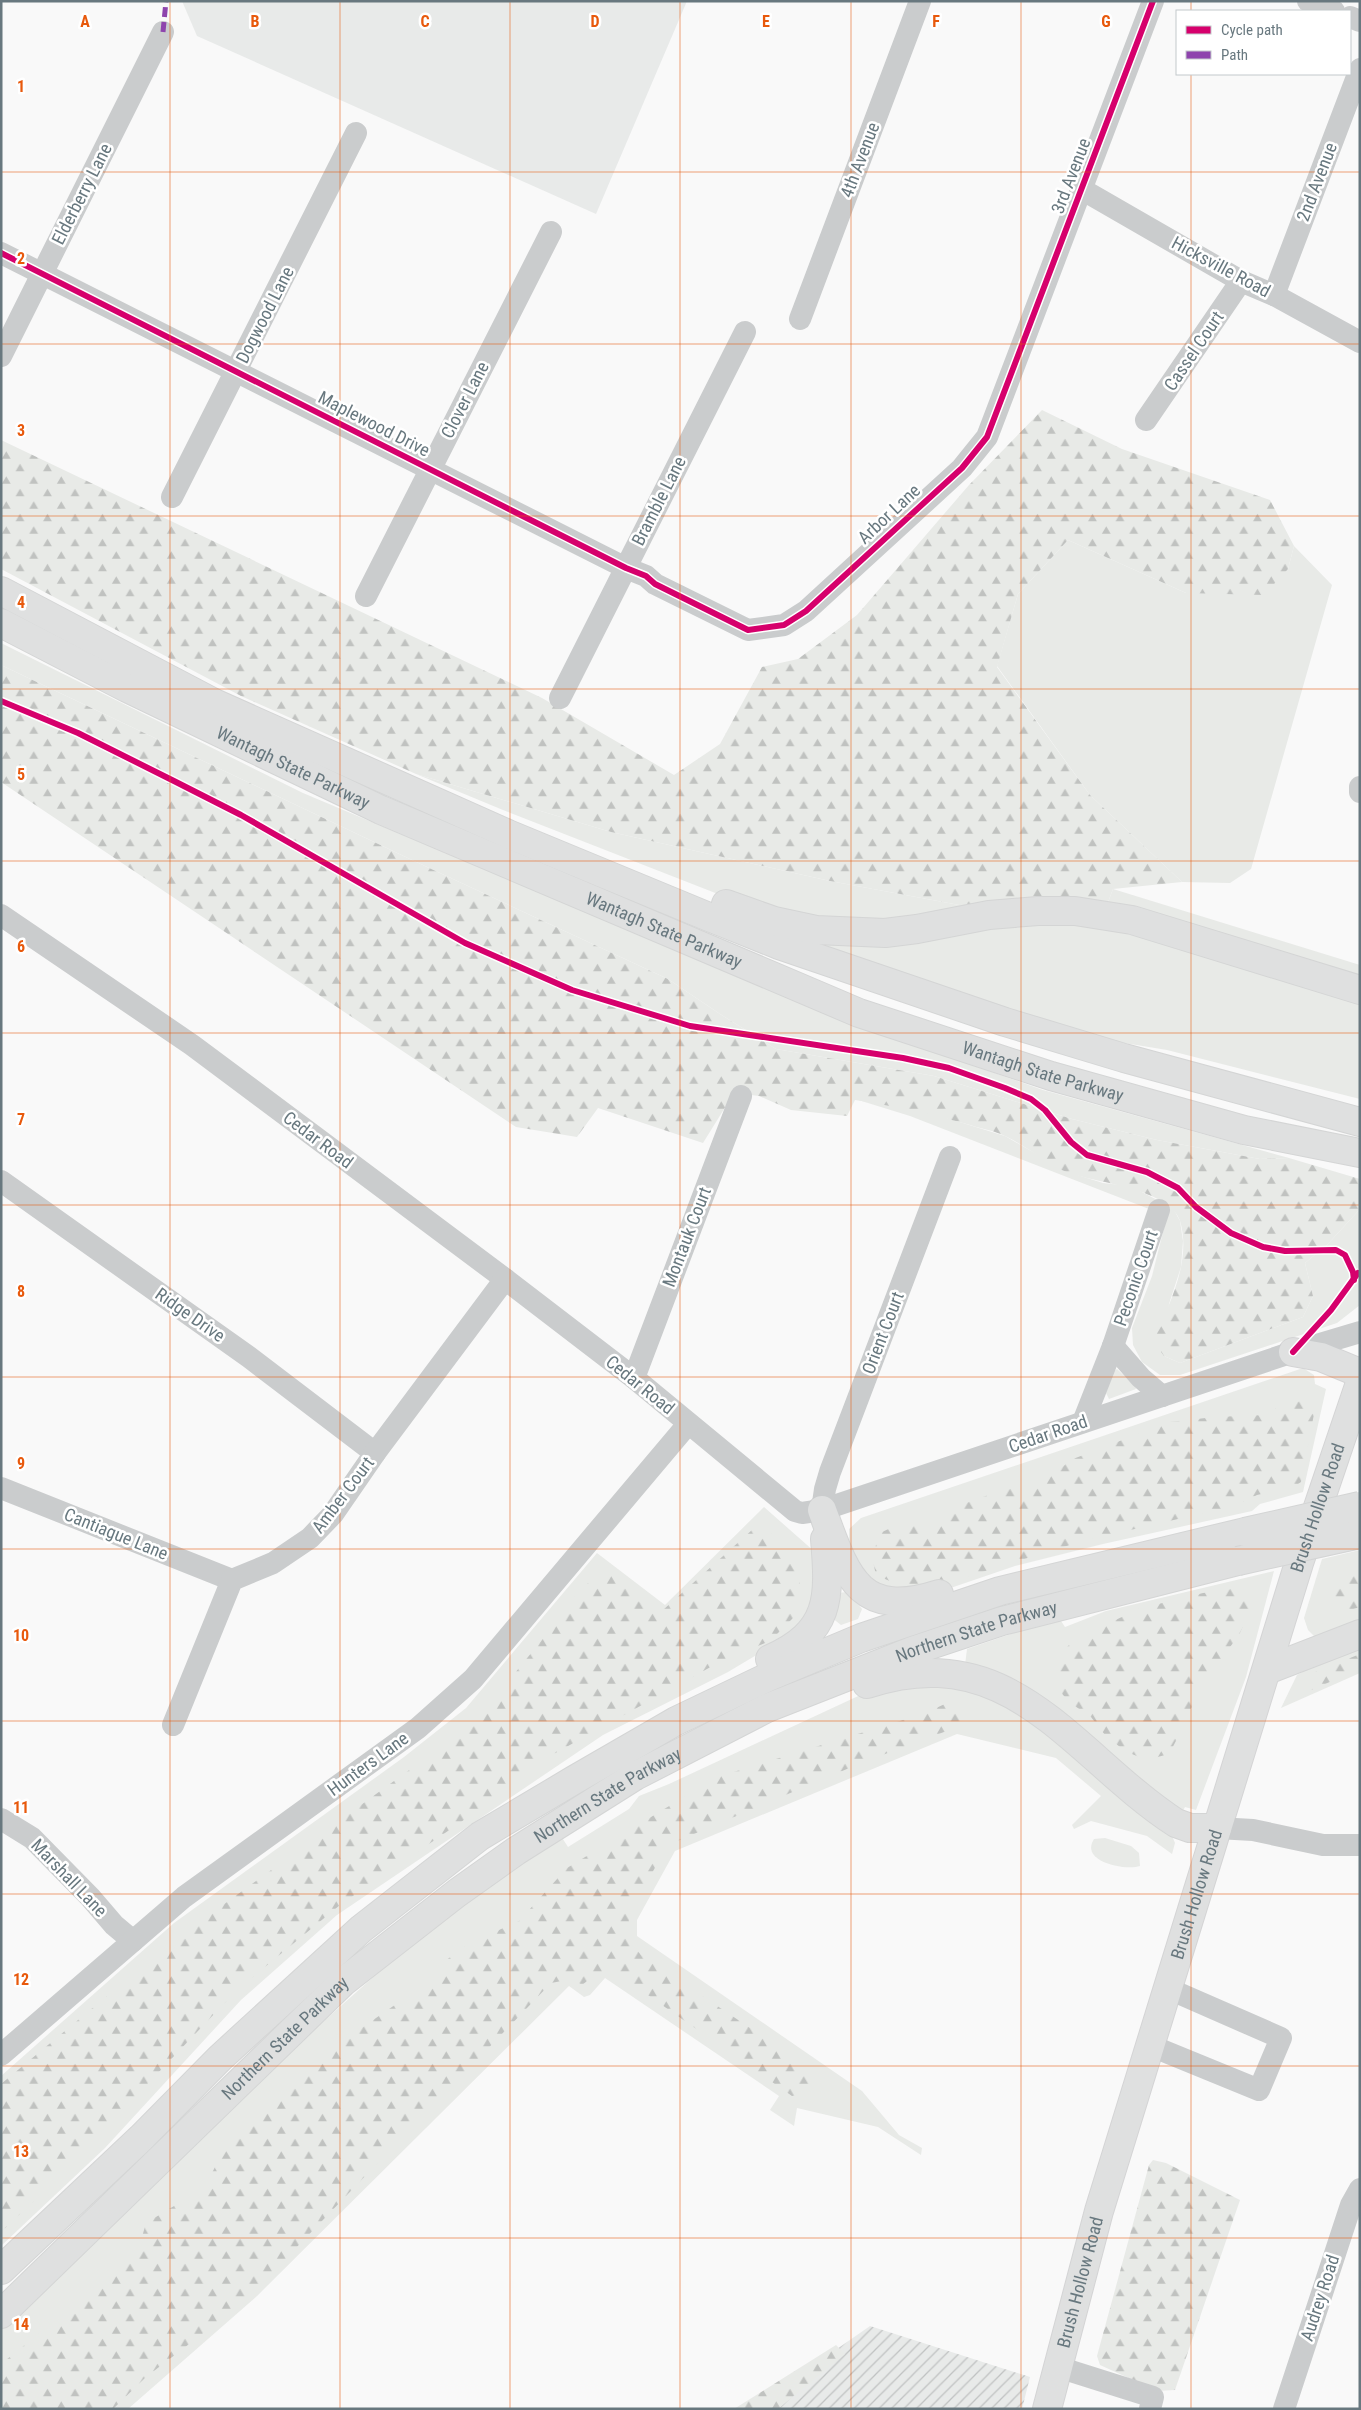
<svg xmlns="http://www.w3.org/2000/svg" width="1361" height="2410" viewBox="0 0 1361 2410" font-family="'Roboto Condensed',sans-serif">
	<style>
		.built { fill: #e8eae9 }
		.industrial { fill: url(#industrial-furrows) }
		.grass { fill: #e8eae7 }
		.forest { fill: url(#forest-firs) }
		.lines { fill: none; stroke-linecap: round; stroke-linejoin: round }
		.major-casing { stroke: #d4d4d5; stroke-width: 30 }
		.highway-casing { stroke: #d4d5d5; stroke-width: 30 }
		.minor { stroke: #cacccd; stroke-width: 22 }
		.major { stroke: #dfe0e0; stroke-width: 28 }
		.highway { stroke: #dfe0e0; stroke-width: 28 }
		.highway-bridge-casing { stroke: #d4d5d5; stroke-width: 30; stroke-linecap: butt }
		.highway-bridge { stroke: #dfe0e0; stroke-width: 28 }
		.quiet { stroke: #8e44ad; stroke-width: 5; stroke-dasharray: 10 5; stroke-linecap: butt }
		.cycleway-casing { stroke: #fff; stroke-width: 9 }
		.cycleway { stroke: #d6006c; stroke-width: 6 }
		.grid { fill: none; stroke: #e8590c; stroke-width: 1; stroke-opacity: 0.55 }
		.labels { text-anchor: middle; stroke-width: 5; stroke-linejoin: round; paint-order: stroke }
		.street-label { font-size: 18px; fill: #68787f; stroke: #fff }
		.grid-label { font-size: 16px; text-anchor: middle; font-weight: bold; fill: #e8590c; stroke: #fff; stroke-width: 5; stroke-linejoin: round; paint-order: stroke }
	</style>
	<defs>
		<pattern id="industrial-furrows" width="10" height="10" patternUnits="userSpaceOnUse" patternTransform="scale(1.25)"><rect width="10" height="10" fill="#e8eae9"/><path d="M-1 1l2-2M0 10L10 0M9 11l2-2" fill="none" stroke="#c0c2c2"/></pattern>
		<pattern id="forest-firs" width="22" height="20" patternUnits="userSpaceOnUse" patternTransform="scale(1.25)"><rect width="22" height="20" fill="#e8eae7"/><path d="M5 1l3.5 6h-7zM16 11l3.5 6h-7z" fill="#c0c2c0"/></pattern>
	</defs>
	<rect width="100%" height="100%" fill="#f9f9f9"/>
	<polygon class="built" points="182,1 687,1 596,214 197,36"/>
	<polygon class="industrial" points="870,2326 1030,2377 1022,2409 751,2409"/>
	<g class="grass">
		<polygon points="1068,540 1186,593 1288,569 1294,546 1332,585 1251,869 1230,883 1182,882 1090,795 997,666 1018,594"/>
		<polygon points="1,643 303,793 678,951 903,1041 1043,1090 1289,1158 1260,1159 1157,1140 1072,1119 934,1076 776,1049 720,1014 668,979 412,860 1,665"/>
		<polygon points="416,774 611,832 830,881 970,907 901,920 820,921 723,896 503,810"/>
		<polygon points="1113,889 1360,965 1360,979 1107,905"/>
		<polygon points="1076,922 1156,937 1360,1002 1360,1099 1167,1050 1094,1038 895,973 781,930"/>
		<polygon points="855,1099 924,1111 1005,1136 1068,1172 1103,1183 1130,1186 1173,1208 1180,1221 1183,1241 1181,1267 1169,1304 1164,1356 1180,1363 1303,1317 1313,1296 1305,1263 1327,1245 1360,1209 1360,1305 1337,1323 1180,1375 1160,1375 1142,1362 1133,1345 1132,1328 1152,1276 1167,1216 910,1116"/>
		<polygon points="1303,1368 1314,1375 1315,1384 1326,1389 1303,1492 1260,1504 1252,1511 1103,1544 1015,1566 933,1594 882,1592 849,1554 849,1529 861,1518"/>
		<polygon points="1117,1369 1135,1386 1136,1389 1109,1399 1106,1393 1114,1371"/>
		<polygon points="764,1507 815,1552 823,1580 806,1632 770,1647 728,1672 603,1735 337,1915 241,2000 105,2148 1,2246 1,2076 174,1923 404,1757 466,1708 597,1553 665,1605"/>
		<polygon points="1360,1550 1360,1626 1316,1638 1308,1630 1304,1618 1322,1559"/>
		<polygon points="1274,1571 1246,1677 1196,1810 1185,1807 1181,1814 965,1665 967,1649 1022,1630 1061,1621 1065,1627 1106,1611"/>
		<polygon points="847,1592 862,1609 858,1619 841,1625 831,1617 838,1593"/>
		<polygon points="1360,1646 1360,1673 1281,1708 1297,1675 1330,1657"/>
		<polygon points="918,1682 974,1688 1018,1709 1170,1831 1175,1843 1172,1854 1147,1836 1091,1821 1074,1829 1072,1825 1101,1796 1056,1758 957,1734 675,1851 637,1920 637,1936 862,2091 899,2135 922,2148 921,2155 878,2127 797,2108 794,2126 770,2110 779,2096 605,1978 590,1995 584,1997 569,1986 257,2296 128,2409 1,2409 1,2329 114,2224 268,2071 380,1971 457,1908 561,1836 568,1847 629,1809 639,1796 669,1784 869,1691"/>
		<path d="M 1105,1838 L 1131,1846 L 1139,1853 L 1140,1866 C 1126,1871 1079,1862 1094,1839 Z"/>
	</g>
	<g class="forest">
		<polygon points="1042,410 1122,449 1270,500 1294,546 1288,569 1264,595 1186,593 1068,540 1018,594 997,667 1090,795 1182,882 1113,889 1107,905 970,907 830,881 611,832 416,774 241,696 1,569 1,440 542,698 674,775 720,744 762,667 798,659 857,615 969,485"/>
		<path d="M 1,665 L 412,860 L 668,979 L 720,1014 L 776,1049 L 934,1076 L 1072,1119 L 1157,1140 L 1260,1159 L 1289,1158 L 1360,1179 L 1360,1209 L 1327,1245 L 1305,1263 L 1313,1296 L 1303,1317 L 1180,1363 L 1164,1356 L 1153,1341 C 1169,1305 1192,1261 1180,1221 C 1170,1189 1097,1183 1069,1173 C 1047,1164 1028,1147 1007,1137 C 996,1131 982,1129 970,1125 C 932,1114 895,1106 855,1100 L 847,1116 L 791,1110 L 759,1096 L 734,1093 L 703,1143 L 598,1108 L 577,1137 L 516,1127 L 1,782 Z"/>
		<polygon points="1310,1400 1314,1414 1301,1482 1295,1486 1257,1495 1234,1506 1083,1541 920,1591 901,1586 876,1575 872,1557 880,1533 897,1525 930,1524 958,1506 991,1494 1044,1480 1073,1459 1169,1422 1215,1417 1265,1415 1285,1403"/>
		<polygon points="766,1525 800,1579 798,1613 770,1641 725,1659 550,1756 461,1822 340,1905 237,1990 56,2180 1,2232 1,2084 172,1942 474,1723 550,1630 581,1588 602,1574 613,1576 647,1609 663,1610 752,1530"/>
		<path d="M 1360,1564 L 1360,1607 L 1340,1613 L 1330,1603 C 1336,1585 1341,1570 1360,1564 Z"/>
		<polygon points="1245,1587 1252,1594 1254,1602 1239,1635 1198,1690 1186,1722 1169,1754 1146,1760 1125,1751 1105,1735 1091,1717 1069,1702 1059,1690 1054,1677 1057,1657 1073,1641 1138,1609 1203,1593"/>
		<polygon points="1360,1654 1360,1669 1297,1696 1310,1674"/>
		<polygon points="947,1703 977,1717 952,1729 861,1763 668,1845 629,1913 629,1940 641,1955 810,2068 818,2084 812,2092 792,2096 632,1984 606,1971 596,1974 582,1985 572,1979 551,1983 244,2302 146,2377 113,2409 1,2409 1,2364 57,2319 140,2244 146,2223 174,2206 200,2197 222,2153 290,2090 350,2036 402,2000 428,1991 445,1961 468,1944 519,1921 567,1868 717,1777 923,1714"/>
		<polygon points="1153,2160 1166,2163 1240,2200 1175,2390 1157,2391 1100,2365 1097,2356 1149,2165"/>
		<polygon points="836,2345 845,2354 778,2409 734,2409"/>
	</g>
	<g class="lines">
		<defs>
			<g id="major">
				<polyline points="1293,1352 1321,1357 1360,1373"/>
				<path id="s1" d="M 1047,2409 L 1099,2211 L 1299,1563 L 1360,1383"/>
			</g>
			<g id="highway">
				<polyline points="1,591 214,703 508,834 709,917 779,945 1005,1022 1124,1058 1360,1122"/>
				<path id="s2" d="M 1,623 L 127,688 L 381,810 L 859,1013 L 1051,1076 L 1244,1130 L 1360,1153"/>
				<polyline points="726,904 774,921 816,930 885,933 917,929 989,915 1038,911 1075,911 1132,920 1360,990"/>
				<path d="M 822,1510 C 846,1575 858,1620 939,1594"/>
				<path d="M 770,1659 C 831,1632 830,1598 825,1539"/>
				<polyline points="1267,1670 1360,1634"/>
				<path d="M 867,1684 C 1012,1636 1072,1755 1176,1823 L 1190,1828 L 1217,1828"/>
				<polyline points="1,2270 141,2138 220,2058 361,1929 480,1836 574,1780 676,1721 768,1677 861,1638 1000,1591 1245,1532"/>
				<path id="s3" d="M 1,2314 L 343,1982 L 457,1893 L 516,1851 L 635,1776 L 767,1708 L 912,1651 L 1002,1621 L 1238,1561"/>
			</g>
		</defs>
		<use href="#major" class="major-casing"/>
		<use href="#highway" class="highway-casing"/>
		<g class="minor">
			<polyline points="1308,1 1334,11"/>
			<polyline points="1350,17 1360,21"/>
			<polyline points="1083,190 1241,281 1274,295 1360,342"/>
			<polyline points="1,253 626,568 646,576 655,584 748,630 784,625 806,611 962,468 987,437 1153,1"/>
			<polyline points="1274,295 1360,69"/>
			<polyline points="800,319 920,1"/>
			<polyline points="1,356 163,32"/>
			<polyline points="1146,420 1241,281"/>
			<polyline points="172,497 356,133"/>
			<polyline points="366,596 551,232"/>
			<polyline points="560,698 745,332"/>
			<polyline points="1360,787 1360,792"/>
			<polyline points="1,915 192,1045 505,1279 634,1378 795,1511 802,1513 822,1510 1293,1352 1360,1332"/>
			<polyline points="1,1181 249,1357 375,1453"/>
			<polyline points="1113,1346 1141,1378 1162,1396"/>
			<polyline points="634,1378 741,1096"/>
			<polyline points="1083,1422 1113,1346 1159,1210"/>
			<polyline points="1,1488 232,1580"/>
			<polyline points="822,1510 825,1489 830,1472 950,1157"/>
			<polyline points="173,1725 232,1580 273,1563 310,1538 333,1514 375,1453 505,1279"/>
			<polyline points="1,1819 32,1838 90,1897 114,1925 133,1941"/>
			<polyline points="1217,1828 1253,1830 1323,1845 1360,1845"/>
			<polyline points="1149,2045 1259,2090 1281,2038 1169,1989"/>
			<polyline points="1,2055 184,1897 418,1728 473,1679 688,1424"/>
			<polyline points="1058,2367 1153,2397 1150,2409"/>
			<polyline points="1284,2409 1351,2205 1360,2189"/>
		</g>
		<use href="#major" class="major"/>
		<use href="#highway" class="highway"/>
		<defs>
			<g id="highway-bridge">
				<polyline points="1245,1532 1360,1506"/>
				<polyline points="1238,1561 1360,1534"/>
			</g>
		</defs>
		<use href="#highway-bridge" class="highway-bridge-casing"/>
		<use href="#highway-bridge" class="highway-bridge"/>
		<polyline class="quiet" points="163,32 166,1"/>
		<defs>
			<g id="cycleway">
				<polyline points="1,253 626,568 646,576 655,584 748,630 784,625 806,611 962,468 987,437 1153,1"/>
				<polyline points="1,701 78,733 174,781 241,815 465,943 572,990 690,1026 903,1058 949,1068 1005,1088 1031,1099 1045,1110 1071,1142 1087,1155 1147,1172 1178,1188 1196,1207 1231,1233 1263,1247 1285,1251 1336,1250 1345,1255 1353,1272 1354,1280"/>
				<polyline points="1293,1352 1331,1310 1358,1273"/>
			</g>
		</defs>
		<use href="#cycleway" class="cycleway-casing"/>
		<use href="#cycleway" class="cycleway"/>
	</g>
	<path class="grid" d="M 170,1 L 170,2409M 340,1 L 340,2409M 510,1 L 510,2409M 680,1 L 680,2409M 851,1 L 851,2409M 1021,1 L 1021,2409M 1191,1 L 1191,11M 1191,74 L 1191,2409M 1,172 L 1360,172M 1,344 L 1360,344M 1,516 L 1360,516M 1,689 L 1360,689M 1,861 L 1360,861M 1,1033 L 1360,1033M 1,1205 L 1360,1205M 1,1377 L 1360,1377M 1,1549 L 1360,1549M 1,1721 L 1360,1721M 1,1894 L 1360,1894M 1,2066 L 1360,2066M 1,2238 L 1360,2238"/>
	<g class="labels">
		<g class="street-label">
			<text transform="translate(860 160) rotate(-69)" y="6">4th Avenue</text>
			<text transform="translate(1071 176) rotate(-69)" y="6">3rd Avenue</text>
			<text transform="translate(1317 182) rotate(-69)" y="6">2nd Avenue</text>
			<text transform="translate(82 194) rotate(-63)" y="6">Elderberry Lane</text>
			<text transform="translate(1221 267) rotate(28)" y="6">Hicksville Road</text>
			<text transform="translate(265 315) rotate(-63)" y="6">Dogwood Lane</text>
			<text transform="translate(1194 351) rotate(-56)" y="6">Cassel Court</text>
			<text transform="translate(465 400) rotate(-63)" y="6">Clover Lane</text>
			<text transform="translate(374 424) rotate(27)" y="6">Maplewood Drive</text>
			<text transform="translate(659 501) rotate(-63)" y="6">Bramble Lane</text>
			<text transform="translate(889 514) rotate(-43)" y="6">Arbor Lane</text>
			<text dy="6" stroke="none"><textPath href="#s2" startOffset="326">Wantagh State Parkway</textPath></text>
			<text dy="6" stroke="none"><textPath href="#s2" startOffset="731">Wantagh State Parkway</textPath></text>
			<text dy="6" stroke="none"><textPath href="#s2" startOffset="1136">Wantagh State Parkway</textPath></text>
			<text transform="translate(318 1140) rotate(37)" y="6">Cedar Road</text>
			<text transform="translate(687 1237) rotate(-69)" y="6">Montauk Court</text>
			<text transform="translate(1136 1278) rotate(-71)" y="6">Peconic Court</text>
			<text transform="translate(190 1315) rotate(35)" y="6">Ridge Drive</text>
			<text transform="translate(883 1333) rotate(-69)" y="6">Orient Court</text>
			<text transform="translate(640 1385) rotate(39)" y="6">Cedar Road</text>
			<text transform="translate(1048 1434) rotate(-19)" y="6">Cedar Road</text>
			<text transform="translate(343 1495) rotate(-53)" y="6">Amber Court</text>
			<text dy="6" stroke="none"><textPath href="#s1" startOffset="941">Brush Hollow Road</textPath></text>
			<text transform="translate(116 1534) rotate(22)" y="6">Cantiague Lane</text>
			<text dy="6" stroke="none"><textPath href="#s3" startOffset="1206">Northern State Parkway</textPath></text>
			<text transform="translate(368 1764) rotate(-36)" y="6">Hunters Lane</text>
			<text dy="6" stroke="none"><textPath href="#s3" startOffset="801">Northern State Parkway</textPath></text>
			<text transform="translate(69 1878) rotate(46)" y="6">Marshall Lane</text>
			<text dy="6" stroke="none"><textPath href="#s1" startOffset="536">Brush Hollow Road</textPath></text>
			<text dy="6" stroke="none"><textPath href="#s3" startOffset="396">Northern State Parkway</textPath></text>
			<text dy="6" stroke="none"><textPath href="#s1" startOffset="131">Brush Hollow Road</textPath></text>
			<text transform="translate(1320 2298) rotate(-72)" y="6">Audrey Road</text>
		</g>
	</g>
	<g class="grid-label">
		<text x="85" y="27">A</text>
		<text x="255" y="27">B</text>
		<text x="425" y="27">C</text>
		<text x="595" y="27">D</text>
		<text x="766" y="27">E</text>
		<text x="936" y="27">F</text>
		<text x="1106" y="27">G</text>
		<text x="21" y="92">1</text>
		<text x="21" y="264">2</text>
		<text x="21" y="436">3</text>
		<text x="21" y="608">4</text>
		<text x="21" y="780">5</text>
		<text x="21" y="952">6</text>
		<text x="21" y="1125">7</text>
		<text x="21" y="1297">8</text>
		<text x="21" y="1469">9</text>
		<text x="21" y="1641">10</text>
		<text x="21" y="1813">11</text>
		<text x="21" y="1985">12</text>
		<text x="21" y="2157">13</text>
		<text x="21" y="2330">14</text>
	</g>
	<rect width="1361" height="2410" fill="none" stroke="#68787f" stroke-width="5"/>
	<rect x="1176" y="10" width="175" height="65" fill="#ffffff" stroke="#c3c9cc"/>
	<rect x="1186" y="26" width="25" height="8" fill="#d6006c" stroke="#c3c9cc"/>
	<text x="1221" y="35" font-size="15" fill="#68787f">Cycle path</text>
	<rect x="1186" y="51" width="25" height="8" fill="#8e44ad" stroke="#c3c9cc"/>
	<text x="1221" y="60" font-size="15" fill="#68787f">Path</text>
</svg>
